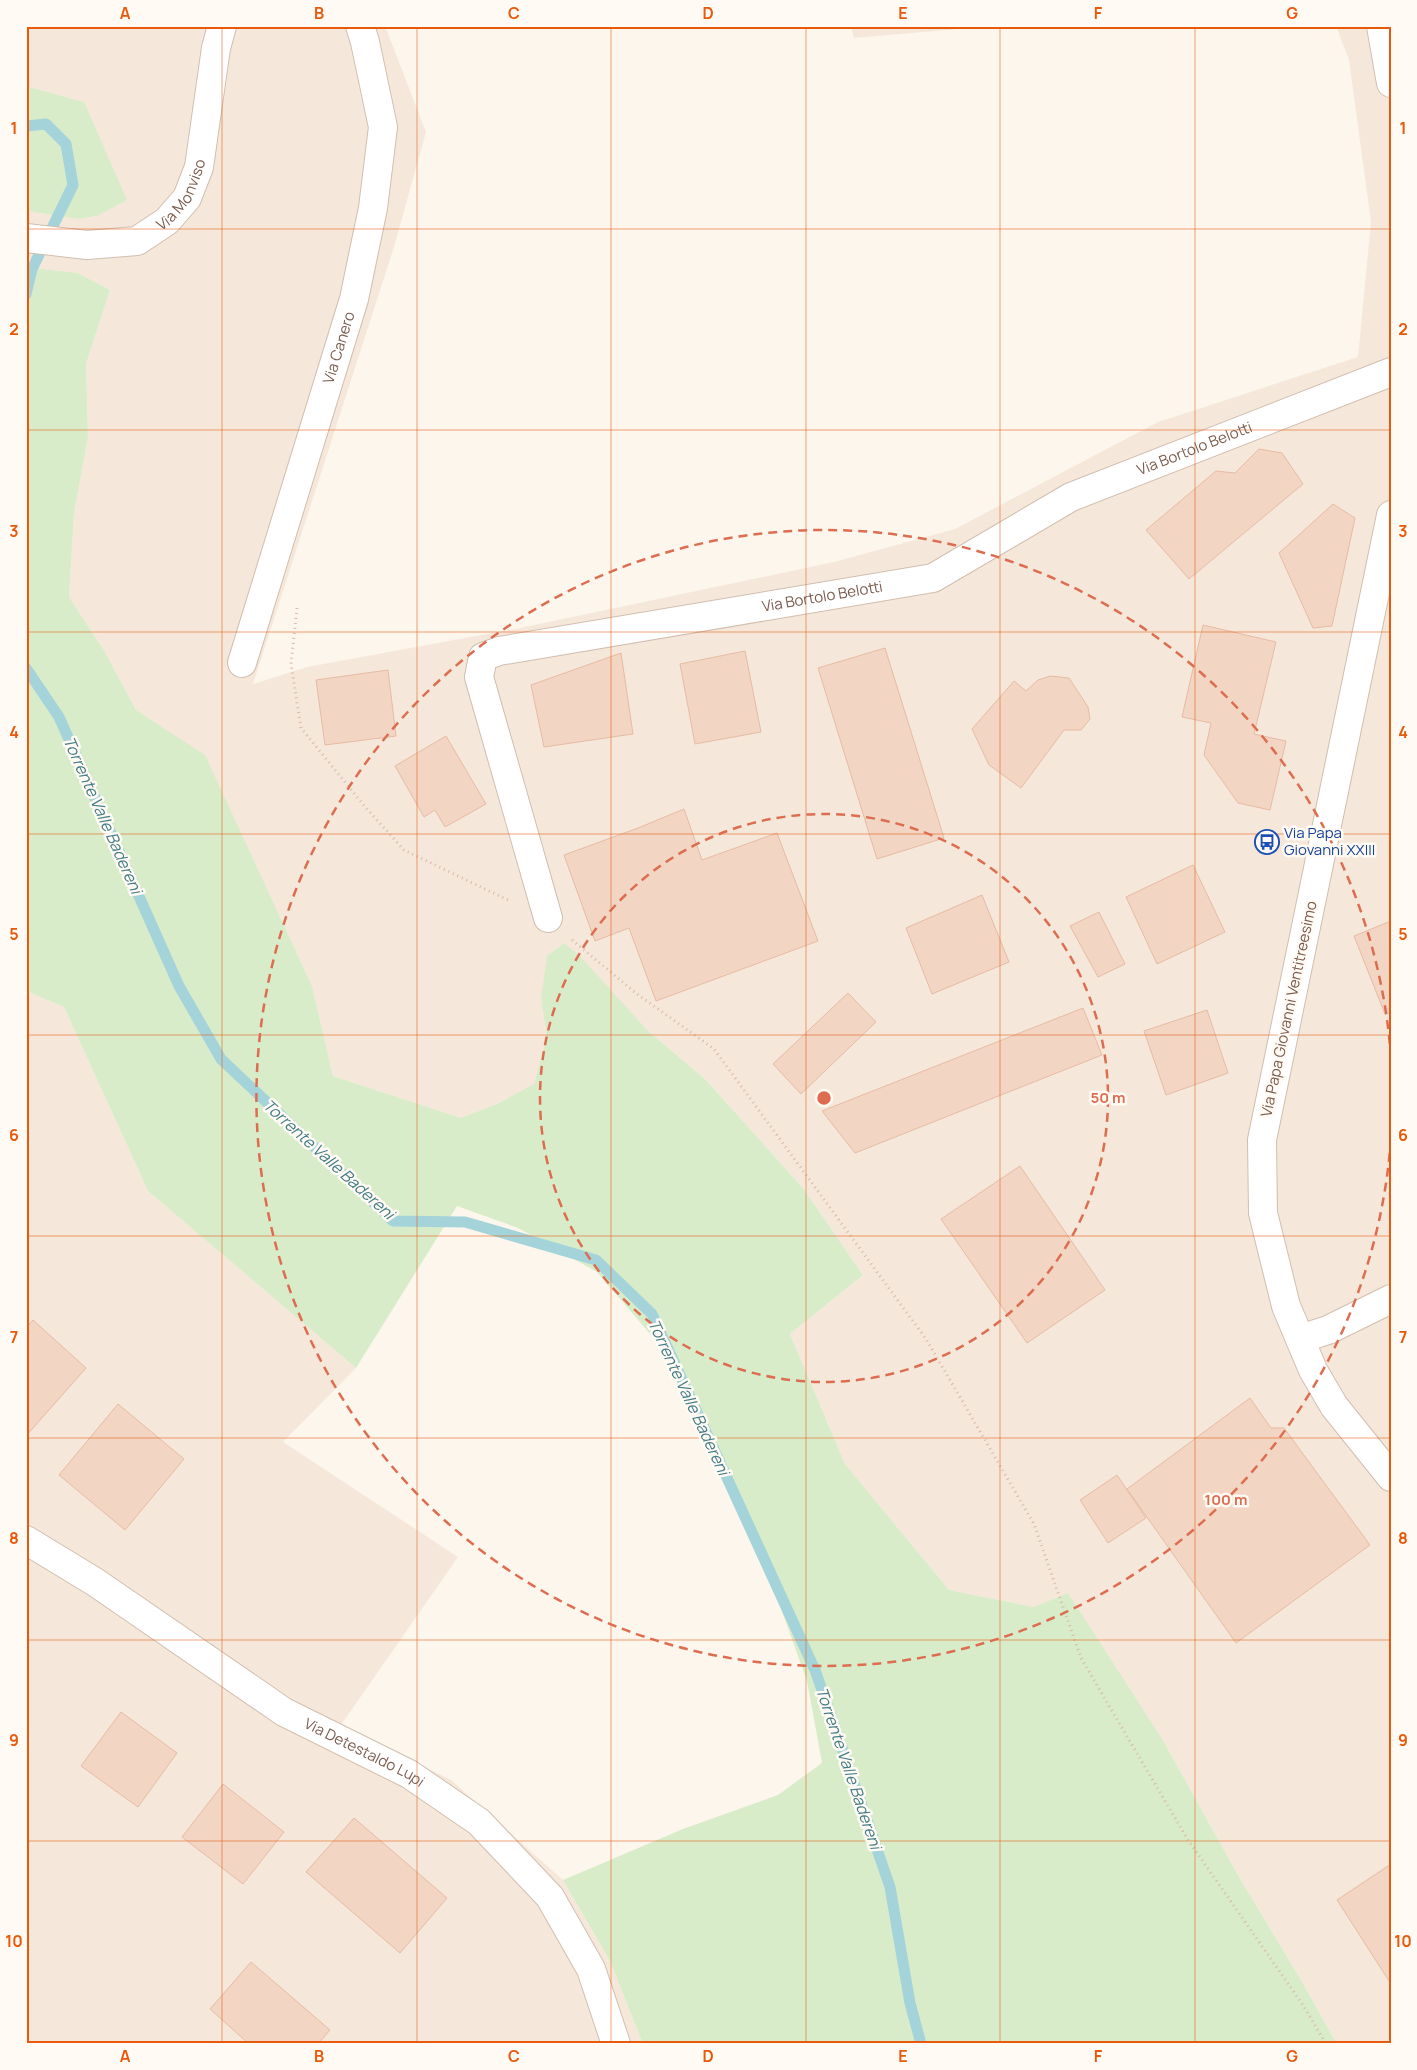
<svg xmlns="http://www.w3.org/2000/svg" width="1417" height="2070" viewBox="0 0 1417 2070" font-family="Manrope,sans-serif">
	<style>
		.residential { fill: #f5e8da }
		.green { fill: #d8ecc9 }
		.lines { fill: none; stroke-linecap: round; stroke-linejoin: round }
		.stream { stroke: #a5d3da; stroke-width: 11 }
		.building { fill: #f3d5c3; stroke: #e6bba3 }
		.minor-casing { stroke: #d1beb0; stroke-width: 30 }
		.tertiary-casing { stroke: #d1beb0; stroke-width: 30 }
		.path { stroke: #d9b8a5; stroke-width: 3; stroke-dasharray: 1 4; stroke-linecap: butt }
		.minor { stroke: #fff; stroke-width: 28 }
		.tertiary { stroke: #fff; stroke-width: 28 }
		.grid { fill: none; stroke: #e8590c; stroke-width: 1; stroke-opacity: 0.55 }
		.ring { fill: none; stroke: #dc6d51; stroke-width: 2.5; stroke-dasharray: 9 6 }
		.labels { text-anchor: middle; stroke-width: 5; stroke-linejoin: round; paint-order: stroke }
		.street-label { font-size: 15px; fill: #7a5c4d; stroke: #fffaf3 }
		.transit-label { font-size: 15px; fill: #164399; stroke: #fffaf3; text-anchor: start }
		.water-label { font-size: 16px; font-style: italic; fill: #437c86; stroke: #fffaf3 }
		.centre { fill: #dc6d51; stroke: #fffaf3; stroke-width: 2.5 }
		.ring-label { font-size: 15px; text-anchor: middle; font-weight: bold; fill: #dc6d51; stroke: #fffaf3; stroke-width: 5; stroke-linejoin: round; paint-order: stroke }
		.neatline { fill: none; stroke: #e8590c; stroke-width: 2 }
		.grid-label { font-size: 16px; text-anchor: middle; font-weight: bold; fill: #e8590c }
	</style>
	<rect width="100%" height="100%" fill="#fdf6ec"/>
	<g class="residential">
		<polygon points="26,26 385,26 426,132 394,247 253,684 307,667 520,628 834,562 955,529 1158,422 1358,357 1371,222 1349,60 1336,26 1391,26 1391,2044 1337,2044 1301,1980 1239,1877 1164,1742 1034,1607 949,1590 845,1464 790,1334 863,1275 803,1188 705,1079 648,1031 541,999 547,1037 534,1085 499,1103 461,1118 333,1076 312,986 205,756 136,710 105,652 69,597 74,514 88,437 86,364 110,290 78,273 26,267 26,211 78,219 98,216 84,102 26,86"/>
		<polygon points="851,26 993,26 854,38"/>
		<polygon points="26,991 64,1007 148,1191 356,1368 283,1442 458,1557 341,1725 451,1780 563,1880 610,1961 643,2044 26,2044"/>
	</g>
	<g class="green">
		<polygon points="26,86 84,102 127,200 97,216 78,219 26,211"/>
		<polygon points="26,267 78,273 110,290 86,364 88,437 74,514 69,597 105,652 136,710 205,755 312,986 333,1076 461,1118 499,1103 534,1084 547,1037 541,999 547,956 564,943 580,956 648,1031 705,1079 803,1188 863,1275 790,1334 845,1464 949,1590 1034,1607 1068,1593 1164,1742 1239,1877 1301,1980 1337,2044 643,2044 610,1961 563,1880 683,1829 778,1795 822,1763 807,1681 766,1567 719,1451 675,1363 597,1272 518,1228 457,1206 356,1368 148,1191 64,1007 26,991"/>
	</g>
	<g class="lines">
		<g class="stream">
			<polyline points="26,126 46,124 66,144 73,185 32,269 26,294"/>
			<polyline points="26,668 59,717 179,986 221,1059 393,1221 465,1222 596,1260 652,1314 815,1670 890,1887 910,2003 921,2044"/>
		</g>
	</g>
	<g class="building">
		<polygon points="1259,449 1282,453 1303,484 1189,579 1146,530 1216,471 1235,473"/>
		<polygon points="1333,504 1355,518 1332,626 1313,628 1279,553"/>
		<polygon points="1203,625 1276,642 1254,734 1286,741 1270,810 1238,803 1204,755 1211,723 1182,717"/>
		<polygon points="885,648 944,838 877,859 818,668"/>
		<polygon points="745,651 761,732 695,744 680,664"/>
		<polygon points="621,653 633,734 544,747 531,685"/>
		<polygon points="388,670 396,736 325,745 316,680"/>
		<polygon points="1050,676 1069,678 1088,707 1090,719 1081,730 1064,730 1021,788 989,765 972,729 1014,681 1026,691 1038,680"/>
		<polygon points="446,736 486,804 445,827 435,810 424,817 395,766"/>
		<polygon points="684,809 702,860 777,833 818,941 656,1001 629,928 595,941 564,855 638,828"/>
		<polygon points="1193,865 1225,932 1157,964 1126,897"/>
		<polygon points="982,895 1009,962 932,994 906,928"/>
		<polygon points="1099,912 1125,964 1098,977 1070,926"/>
		<polygon points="1391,921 1391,1012 1385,1014 1354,936"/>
		<polygon points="848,993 876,1022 801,1094 773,1064"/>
		<polygon points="1083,1008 1102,1055 855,1153 822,1111"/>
		<polygon points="1207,1010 1228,1073 1166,1095 1144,1031"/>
		<polygon points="1020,1166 1105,1290 1027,1343 941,1219"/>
		<polygon points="33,1320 86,1368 26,1436 26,1328"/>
		<polygon points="1250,1398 1271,1428 1284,1428 1370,1545 1236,1643 1127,1489"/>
		<polygon points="118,1404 184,1459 125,1530 59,1475"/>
		<polygon points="1117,1475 1146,1518 1108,1543 1080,1500"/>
		<polygon points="121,1712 177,1753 138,1807 81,1766"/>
		<polygon points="223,1784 284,1832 243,1884 182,1837"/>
		<polygon points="354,1818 447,1898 400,1953 306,1872"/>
		<polygon points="1391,1864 1391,1984 1337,1900"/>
		<polygon points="251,1962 330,2030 318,2044 249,2044 210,2009"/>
	</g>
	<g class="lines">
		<defs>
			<g id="minor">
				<path id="s1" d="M 26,238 L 87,245 L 137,241 L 167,221 L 187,198 L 199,167 L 216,48 L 222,26"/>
				<path id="s2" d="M 242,663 L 354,299 L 373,208 L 383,127 L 365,42 L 360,26"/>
				<path id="s3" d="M 548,918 L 479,677 L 483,657 L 499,651 L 933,578 L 1071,497 L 1391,372"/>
				<polyline points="1300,1339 1328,1330 1391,1299"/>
				<path id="s4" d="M 26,1540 L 95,1582 L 284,1712 L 409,1774 L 479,1822 L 550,1897 L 591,1969 L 616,2044"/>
			</g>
			<g id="tertiary">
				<polyline points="1381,26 1391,83"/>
				<polyline points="1391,515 1262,1140 1263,1213 1286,1306 1313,1370 1334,1406 1391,1477"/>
			</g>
		</defs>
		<use href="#minor" class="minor-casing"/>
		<use href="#tertiary" class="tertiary-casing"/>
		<g class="path">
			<polyline points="297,608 291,664 301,728 366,808 404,850 508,900"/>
			<polyline points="572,940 637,994 714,1049 926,1339 1034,1524 1081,1658 1188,1840 1303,2005 1326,2044"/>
		</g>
		<use href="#minor" class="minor"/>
		<use href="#tertiary" class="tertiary"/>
	</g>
	<path class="grid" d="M 222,26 L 222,2044M 417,26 L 417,2044M 611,26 L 611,2044M 806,26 L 806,2044M 1000,26 L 1000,2044M 1195,26 L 1195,2044M 26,229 L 1391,229M 26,430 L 1391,430M 26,632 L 1391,632M 26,834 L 1391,834M 26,1035 L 1391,1035M 26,1236 L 1391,1236M 26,1438 L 1391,1438M 26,1640 L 1391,1640M 26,1841 L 1391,1841"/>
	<g class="ring">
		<circle cx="824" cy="1098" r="284"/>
		<path d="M1391 1138A568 568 0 1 1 1391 1058"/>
	</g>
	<defs>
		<symbol id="bus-ring" viewBox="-11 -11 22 22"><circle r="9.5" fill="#fffaf3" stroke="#1a4fb4" stroke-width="1.5"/><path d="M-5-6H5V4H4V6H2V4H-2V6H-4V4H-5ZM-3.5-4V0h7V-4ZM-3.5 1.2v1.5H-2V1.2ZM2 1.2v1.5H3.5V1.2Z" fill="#1a4fb4"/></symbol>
	</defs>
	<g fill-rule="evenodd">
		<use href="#bus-ring" x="1253" y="828" width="28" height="28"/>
	</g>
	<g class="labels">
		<g class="street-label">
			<text dy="5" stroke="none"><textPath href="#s1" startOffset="178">Via Monviso</textPath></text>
			<text dy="5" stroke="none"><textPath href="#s2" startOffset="330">Via Canero</textPath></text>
			<text dy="5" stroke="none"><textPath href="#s3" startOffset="1021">Via Bortolo Belotti</textPath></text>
			<text dy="5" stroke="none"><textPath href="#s3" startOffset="616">Via Bortolo Belotti</textPath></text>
			<text transform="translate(1289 1009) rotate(-78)" y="5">Via Papa Giovanni Ventitreesimo</text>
			<text dy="5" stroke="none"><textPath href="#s4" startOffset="400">Via Detestaldo Lupi</textPath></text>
		</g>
		<g class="transit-label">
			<text x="1284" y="838">Via Papa<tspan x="1284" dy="17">Giovanni XXIII</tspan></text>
		</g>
		<g class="water-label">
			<text transform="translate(103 815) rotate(66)" y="6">Torrente Valle Badereni</text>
			<text transform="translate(329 1159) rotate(42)" y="6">Torrente Valle Badereni</text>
			<text transform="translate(689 1397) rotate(65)" y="6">Torrente Valle Badereni</text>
			<text transform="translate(849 1768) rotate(71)" y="6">Torrente Valle Badereni</text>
		</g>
	</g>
	<circle cx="824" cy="1098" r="8" class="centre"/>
	<g class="ring-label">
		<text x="1108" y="1103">50 m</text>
		<text x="1226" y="1505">100 m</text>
	</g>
	<rect width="1417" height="2070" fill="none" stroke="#fffaf3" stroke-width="55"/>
	<rect x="28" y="28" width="1362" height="2014" class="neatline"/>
	<g class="grid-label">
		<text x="125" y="19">A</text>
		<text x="319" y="19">B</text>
		<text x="514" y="19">C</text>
		<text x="708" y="19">D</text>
		<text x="903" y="19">E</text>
		<text x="1098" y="19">F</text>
		<text x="1292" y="19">G</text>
		<text x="14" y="134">1</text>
		<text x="1403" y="134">1</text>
		<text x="14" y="335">2</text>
		<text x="1403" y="335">2</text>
		<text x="14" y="537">3</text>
		<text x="1403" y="537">3</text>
		<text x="14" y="738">4</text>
		<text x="1403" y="738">4</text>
		<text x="14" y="940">5</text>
		<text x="1403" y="940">5</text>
		<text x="14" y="1141">6</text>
		<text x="1403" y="1141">6</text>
		<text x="14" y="1343">7</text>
		<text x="1403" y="1343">7</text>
		<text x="14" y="1544">8</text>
		<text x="1403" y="1544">8</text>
		<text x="14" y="1746">9</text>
		<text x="1403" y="1746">9</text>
		<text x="14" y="1947">10</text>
		<text x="1403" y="1947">10</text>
		<text x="125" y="2062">A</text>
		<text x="319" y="2062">B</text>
		<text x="514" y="2062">C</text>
		<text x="708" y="2062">D</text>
		<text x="903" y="2062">E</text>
		<text x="1098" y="2062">F</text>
		<text x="1292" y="2062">G</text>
	</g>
</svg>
